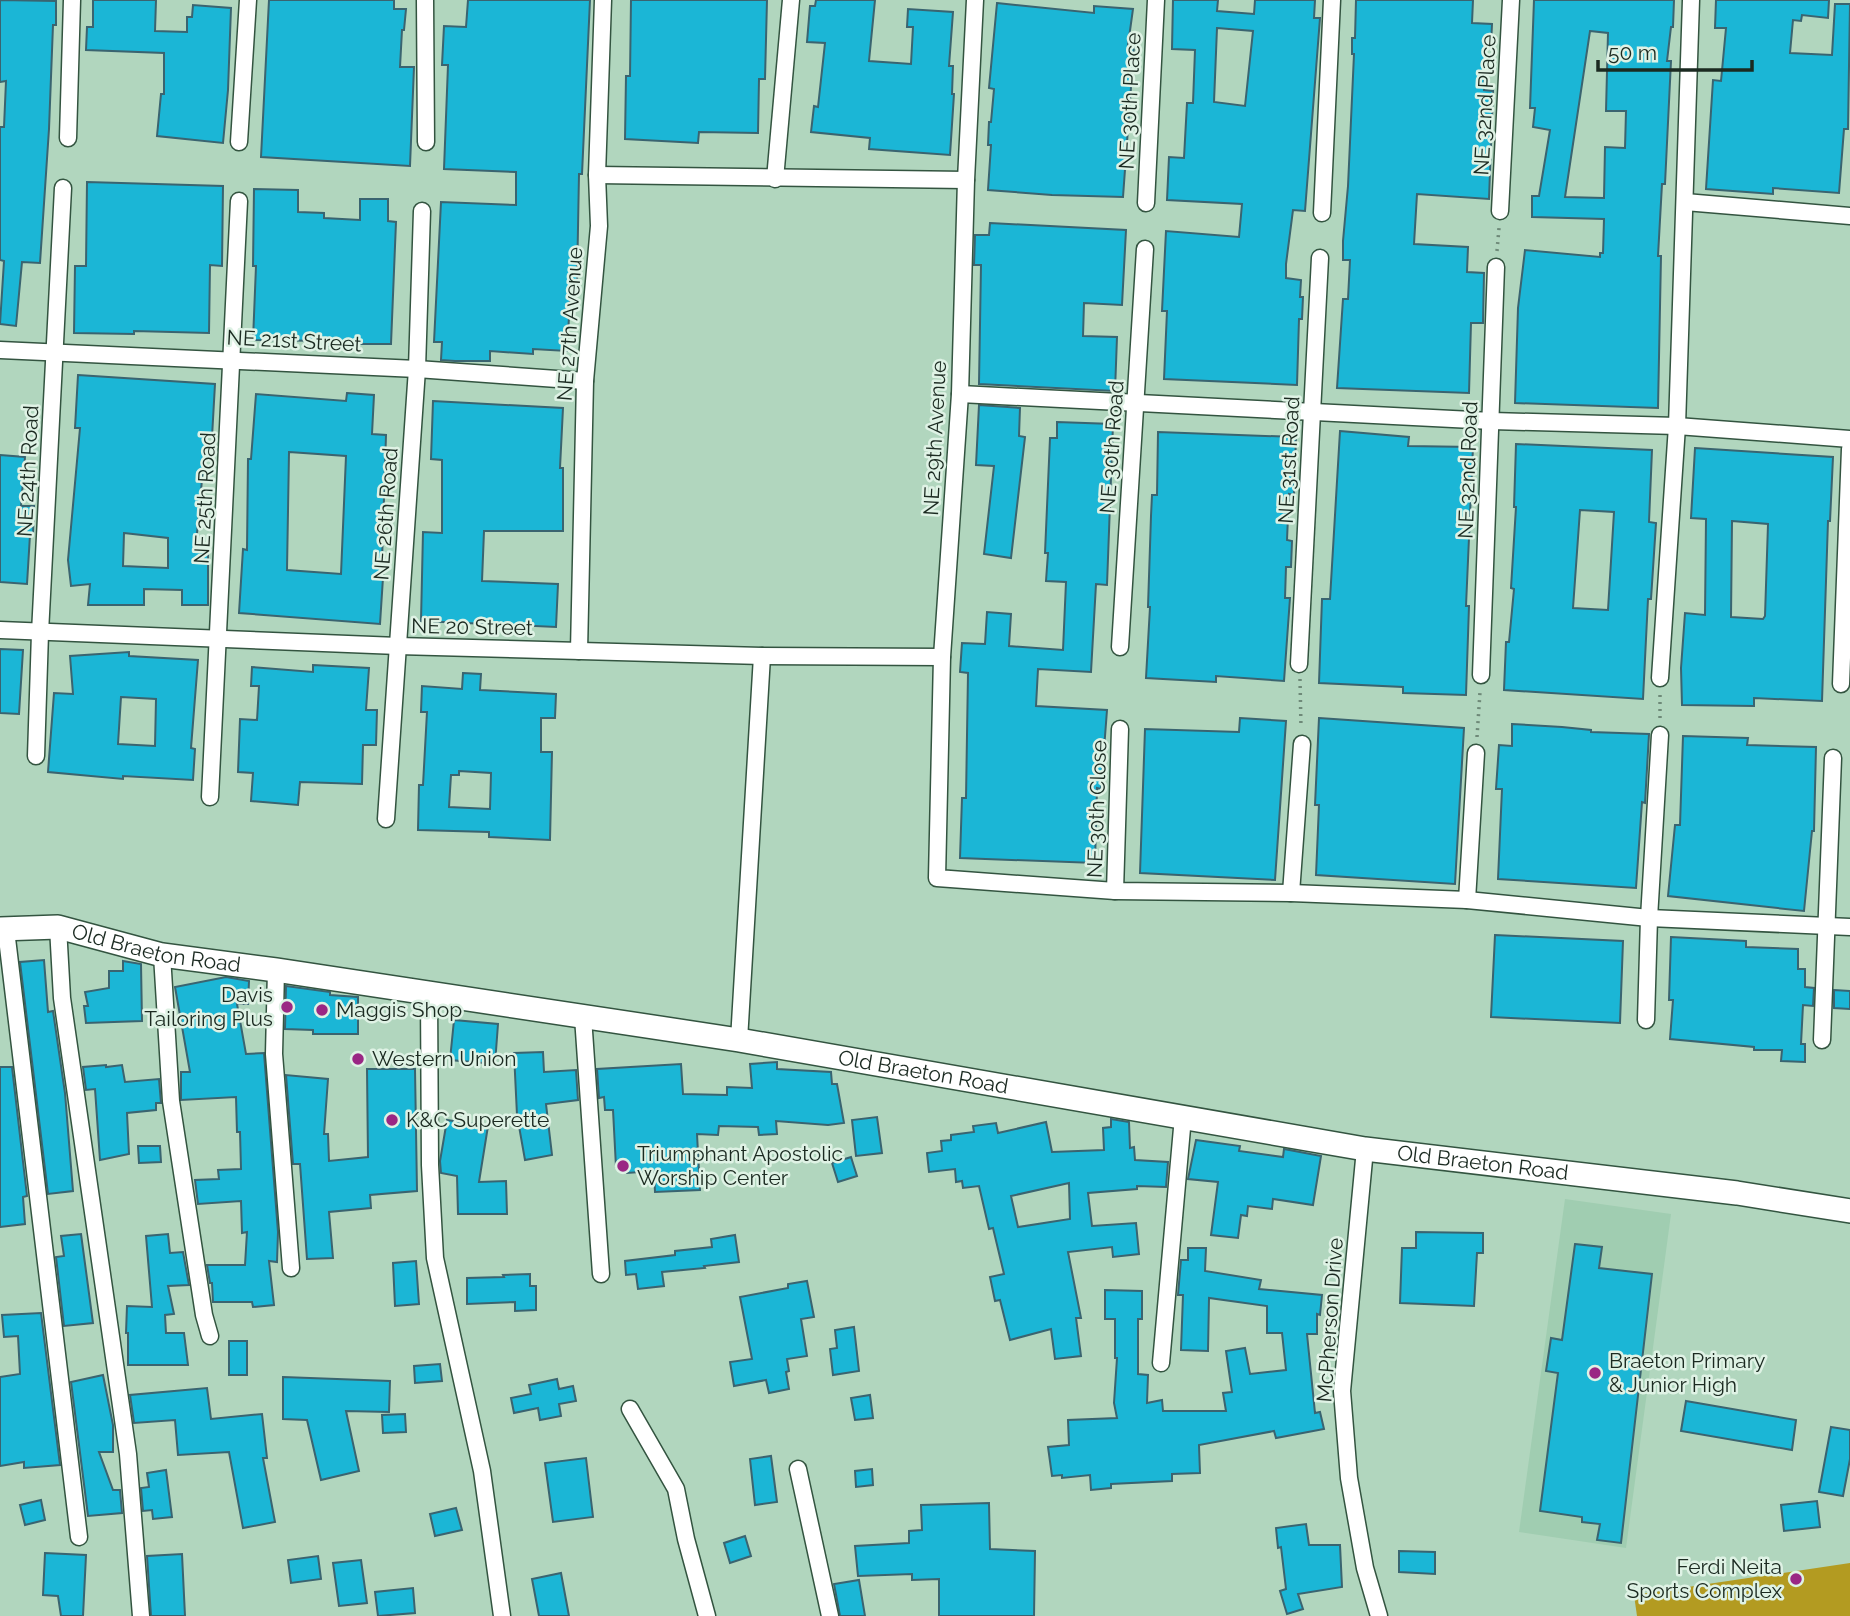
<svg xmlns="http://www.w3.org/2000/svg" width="1850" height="1616" viewBox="0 0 1850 1616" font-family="Raleway,sans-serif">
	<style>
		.built { fill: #a0cdb1 }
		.green { fill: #b39b21 }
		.building { fill: #1bb6d6; stroke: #3a6470; stroke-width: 2; fill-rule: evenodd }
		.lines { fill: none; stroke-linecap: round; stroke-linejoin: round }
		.street-casing { stroke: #335440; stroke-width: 19 }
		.secondary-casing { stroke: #335440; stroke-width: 26 }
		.path { stroke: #6e8978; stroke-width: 3.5; stroke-dasharray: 2 5; stroke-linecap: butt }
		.street { stroke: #fff; stroke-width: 16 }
		.secondary { stroke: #fff; stroke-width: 23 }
		.poi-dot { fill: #9a2784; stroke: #dff2e5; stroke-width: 2.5 }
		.labels { text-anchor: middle; stroke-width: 5; stroke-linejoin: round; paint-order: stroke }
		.street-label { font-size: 21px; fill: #1b2a21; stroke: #dff2e5 }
		.poi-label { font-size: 21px; fill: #1b2a21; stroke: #dff2e5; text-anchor: start }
	</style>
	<rect width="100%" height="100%" fill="#b1d6be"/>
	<polygon class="built" points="1565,1199 1671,1214 1626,1548 1519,1532"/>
	<polygon class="green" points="1850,1563 1850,1616 1637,1616 1634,1595"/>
	<g class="building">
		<polygon points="0,0 56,1 56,25 53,25 49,129 40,263 22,262 16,326 0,324 4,261 0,260 0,127 4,127 6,81 0,82"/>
		<polygon points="93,0 156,0 155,31 187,32 187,17 192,17 193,5 231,8 228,90 223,143 157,136 161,94 164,94 164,53 86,50 87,27 93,27"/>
		<polygon points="269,0 394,0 394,9 406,9 404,30 402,30 400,67 414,67 410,166 261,157"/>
		<polygon points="468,0 590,0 582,174 579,174 577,283 571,283 567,351 533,349 533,354 490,351 490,361 455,361 441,360 442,342 434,342 441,202 516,205 516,172 444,169 448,65 442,65 444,26 466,27"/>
		<polygon points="631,0 767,0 765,79 759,79 758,133 699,132 698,143 625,139 626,76 630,76"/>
		<polygon points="816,0 875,0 869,61 911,64 913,27 907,27 908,9 953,12 949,66 953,66 952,94 954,94 950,155 869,149 870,138 811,132 814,106 818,107 825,43 807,42 810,6 815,6"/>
		<path d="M 1173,0 L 1218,0 L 1217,11 L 1254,14 L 1255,0 L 1315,0 L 1314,18 L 1320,18 L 1305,211 L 1293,210 L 1286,264 L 1286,278 L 1301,280 L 1300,297 L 1303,297 L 1302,319 L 1299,319 L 1297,385 L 1164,379 L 1167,311 L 1162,311 L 1166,231 L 1239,237 L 1242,204 L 1167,200 L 1169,157 L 1184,158 L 1187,103 L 1193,103 L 1195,50 L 1172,49 ZM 1217,28 L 1253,31 L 1245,106 L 1214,102 Z"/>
		<polygon points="1356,0 1473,0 1472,23 1492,24 1491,46 1486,46 1484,90 1493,91 1489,199 1417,194 1414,244 1468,247 1467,272 1484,273 1483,323 1471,323 1469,393 1337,388 1343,299 1348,299 1350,260 1343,260 1343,241 1348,186 1354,54 1352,54 1352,38 1355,38"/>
		<path d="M 1534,0 L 1674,0 L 1673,27 L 1671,27 L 1667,61 L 1671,61 L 1665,184 L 1662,184 L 1658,256 L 1661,256 L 1658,408 L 1515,403 L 1518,308 L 1525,250 L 1600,257 L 1600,253 L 1603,253 L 1604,219 L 1532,217 L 1532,196 L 1539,196 L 1550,130 L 1533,127 L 1535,108 L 1530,108 ZM 1590,31 L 1608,33 L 1606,111 L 1626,111 L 1625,148 L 1605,147 L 1604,198 L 1565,197 Z"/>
		<polygon points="1716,0 1829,0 1828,18 1802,15 1801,21 1793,20 1790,53 1832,55 1835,4 1850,4 1848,129 1844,129 1839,193 1773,188 1773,194 1706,189 1713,80 1721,81 1726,28 1715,28"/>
		<polygon points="997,3 1094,13 1094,6 1133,9 1128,45 1134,46 1123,197 1052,195 988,190 991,145 988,145 989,122 991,122 994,89 989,88"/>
		<polygon points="87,182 223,186 222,266 210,265 209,333 134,331 134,334 74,333 75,266 86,266"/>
		<polygon points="254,189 298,190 298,212 324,213 324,218 360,220 360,199 388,199 388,221 396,222 391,344 359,344 359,347 326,346 326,341 253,340 256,266 253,266"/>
		<polygon points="990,223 1126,230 1122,305 1084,303 1083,336 1117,337 1115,391 979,384 981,265 974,265 975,235 989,235"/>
		<path d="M 78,375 L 215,384 L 212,437 L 206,437 L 196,544 L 208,544 L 208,605 L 182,605 L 182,590 L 144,589 L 144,605 L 88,605 L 90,584 L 71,586 L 68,560 L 80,428 L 75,428 ZM 124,533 L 168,538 L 168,568 L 123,566 Z"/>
		<path d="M 347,393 L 374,395 L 372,434 L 386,435 L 382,561 L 384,562 L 380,624 L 239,613 L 243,549 L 247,550 L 248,459 L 251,459 L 256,394 L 346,401 ZM 289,452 L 346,456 L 341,574 L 287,570 Z"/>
		<polygon points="433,401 563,408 560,468 563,468 563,531 484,531 482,581 558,584 556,627 421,621 423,532 442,533 442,460 431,459"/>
		<polygon points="979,405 1020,408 1019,436 1025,437 1011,558 984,554 994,466 976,465"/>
		<polygon points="1057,422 1113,424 1107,585 1096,584 1091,672 1038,669 1036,706 1107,710 1101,789 1097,788 1095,863 960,858 962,798 966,798 968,673 960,672 962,643 985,644 987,612 1011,614 1009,646 1063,650 1066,582 1046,581 1048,553 1045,553 1050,438 1057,438"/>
		<polygon points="1340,431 1409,437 1408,446 1473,447 1466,606 1469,606 1466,695 1403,693 1403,687 1319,683 1322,599 1330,599"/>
		<polygon points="1158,432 1296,437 1294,495 1289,494 1287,540 1292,541 1291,567 1286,567 1285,598 1290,598 1284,681 1216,676 1216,682 1146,678 1150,607 1148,607 1151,516 1152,495 1157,495"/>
		<path d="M 1516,444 L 1652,450 L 1649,522 L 1656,523 L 1651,599 L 1648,599 L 1643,699 L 1504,690 L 1506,642 L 1509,642 L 1514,589 L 1511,588 L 1516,507 L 1514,507 ZM 1580,510 L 1614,512 L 1608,610 L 1573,608 Z"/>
		<path d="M 1695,448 L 1833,457 L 1830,521 L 1828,521 L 1822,701 L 1754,698 L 1754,706 L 1682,705 L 1681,668 L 1685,613 L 1705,615 L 1706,519 L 1691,518 ZM 1732,521 L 1768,524 L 1765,616 L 1763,619 L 1731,617 Z"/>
		<polygon points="0,455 25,457 21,506 34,506 33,535 30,535 27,584 0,582"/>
		<polygon points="0,649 23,650 19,714 0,713"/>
		<path d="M 129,652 L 129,656 L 198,660 L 191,748 L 195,749 L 193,780 L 123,776 L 123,779 L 48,772 L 54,693 L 73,694 L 70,656 ZM 121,697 L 156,699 L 155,746 L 118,744 Z"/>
		<polygon points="313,665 369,668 366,710 377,710 376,745 363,745 362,784 300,782 298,805 251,801 253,773 238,772 240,719 257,720 259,686 251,686 252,667 313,672"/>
		<path d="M 463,673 L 481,674 L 480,690 L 556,694 L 555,718 L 541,718 L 541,752 L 552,752 L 550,840 L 489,837 L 489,832 L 418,830 L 419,785 L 423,785 L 427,712 L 421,712 L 422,686 L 462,689 ZM 459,771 L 491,773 L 490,809 L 449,807 L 451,775 L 459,775 Z"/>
		<polygon points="1240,718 1286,721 1275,880 1140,873 1145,729 1239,732"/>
		<polygon points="1319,718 1464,728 1455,884 1316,875 1319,805 1315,805"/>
		<polygon points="1512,724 1562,727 1591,730 1591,732 1649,734 1645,803 1642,802 1636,888 1498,879 1502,789 1496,789 1499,745 1512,746"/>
		<polygon points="1683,736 1748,738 1747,745 1816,747 1814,831 1812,831 1804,911 1668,896 1675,825 1680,825"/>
		<polygon points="1495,935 1623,941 1620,1023 1491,1017"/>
		<polygon points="1671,937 1746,941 1746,947 1798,949 1798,969 1805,969 1805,987 1814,988 1813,1006 1803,1005 1801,1044 1805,1044 1805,1062 1781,1061 1782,1050 1754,1050 1754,1047 1670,1039 1673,1000 1669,1000"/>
		<polygon points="44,960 48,1012 53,1011 65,1093 73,1191 48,1194 20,962"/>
		<polygon points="123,961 141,964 142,1021 86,1023 84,1006 88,1006 85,992 109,988 109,971 123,971"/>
		<polygon points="226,977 249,981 248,1004 237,1004 246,1054 264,1053 278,1232 277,1262 269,1261 274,1305 253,1307 252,1302 213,1302 212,1283 210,1283 207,1265 245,1265 247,1232 242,1233 241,1201 198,1204 195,1180 219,1179 218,1170 241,1169 240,1132 237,1132 236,1097 181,1100 181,1072 190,1072 175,987"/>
		<polygon points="286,986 330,992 330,995 358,997 358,1034 313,1034 313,1030 285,1029"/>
		<polygon points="1834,990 1850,991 1850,1009 1834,1008"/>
		<polygon points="454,1020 498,1024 495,1064 450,1060"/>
		<polygon points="543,1052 544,1072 576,1070 578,1100 546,1104 552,1155 525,1160 517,1115 514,1053"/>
		<polygon points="777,1062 777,1069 831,1072 832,1084 837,1084 844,1123 828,1125 776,1121 777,1134 759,1135 758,1127 719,1126 718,1135 697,1134 700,1190 655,1192 654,1171 627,1173 626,1166 616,1167 613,1110 605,1110 604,1097 599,1098 597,1069 681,1064 683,1094 727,1095 727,1087 752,1088 750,1064"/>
		<polygon points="106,1065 106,1067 122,1065 125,1082 159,1079 161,1103 156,1103 156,1110 127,1113 129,1154 100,1160 95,1089 86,1090 83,1067"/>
		<polygon points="0,1067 12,1067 27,1196 23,1197 25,1224 0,1227"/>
		<polygon points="367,1069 415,1069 417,1191 370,1195 371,1208 329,1212 333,1258 307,1259 300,1164 293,1164 286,1075 328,1079 324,1134 328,1134 329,1161 368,1157"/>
		<polygon points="877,1117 882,1153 856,1156 852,1120"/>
		<path d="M 1111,1119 L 1129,1122 L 1130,1148 L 1134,1147 L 1135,1160 L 1168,1162 L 1166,1187 L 1137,1186 L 1137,1189 L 1088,1193 L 1092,1226 L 1136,1223 L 1139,1254 L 1113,1257 L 1112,1247 L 1068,1252 L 1081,1318 L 1076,1318 L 1081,1356 L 1055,1359 L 1051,1329 L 1010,1340 L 1000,1300 L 995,1301 L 990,1277 L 1004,1274 L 993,1228 L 989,1229 L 979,1186 L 963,1188 L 962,1181 L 956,1182 L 955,1169 L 929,1172 L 927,1153 L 942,1151 L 941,1141 L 951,1140 L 951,1135 L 974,1132 L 973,1126 L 996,1123 L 998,1133 L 1046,1122 L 1052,1152 L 1104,1150 L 1103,1128 L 1111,1127 ZM 1069,1183 L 1070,1219 L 1018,1227 L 1011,1196 Z"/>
		<polygon points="447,1120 488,1126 479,1182 506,1181 507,1214 458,1214 457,1176 441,1173 440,1161"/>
		<polygon points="1196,1140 1240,1146 1239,1151 1283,1157 1284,1149 1321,1156 1313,1205 1273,1199 1272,1209 1248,1206 1247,1216 1241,1215 1238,1238 1211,1235 1218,1182 1188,1179"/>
		<polygon points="138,1146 160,1146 161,1162 139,1163"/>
		<polygon points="851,1157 857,1176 838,1182 832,1163"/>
		<polygon points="1416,1232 1483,1233 1483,1253 1477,1253 1474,1306 1400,1303 1402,1248 1416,1248"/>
		<polygon points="81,1234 93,1323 64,1326 56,1257 64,1256 61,1236"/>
		<polygon points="168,1234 170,1253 183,1252 189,1285 168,1286 174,1314 165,1315 166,1333 184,1333 188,1365 128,1365 128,1333 126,1333 127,1306 152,1307 146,1236"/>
		<polygon points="735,1235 739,1262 704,1266 705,1268 662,1272 664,1286 638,1289 636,1274 626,1275 625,1261 675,1255 675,1251 712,1247 711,1239"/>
		<polygon points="1575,1244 1602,1247 1599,1268 1652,1274 1621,1543 1597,1540 1600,1524 1582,1522 1582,1517 1540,1511 1558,1373 1546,1371 1551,1338 1562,1340"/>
		<polygon points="1188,1248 1206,1248 1205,1271 1261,1280 1259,1289 1322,1295 1320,1315 1317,1314 1317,1334 1307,1334 1315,1413 1320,1412 1324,1429 1276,1438 1274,1431 1199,1445 1200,1473 1172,1474 1172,1481 1111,1484 1111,1488 1091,1490 1090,1475 1062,1478 1062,1475 1052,1476 1048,1447 1069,1445 1068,1420 1117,1418 1114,1403 1117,1358 1115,1358 1115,1319 1105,1319 1105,1290 1142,1291 1142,1319 1138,1319 1138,1374 1148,1375 1147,1403 1162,1400 1163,1411 1226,1411 1223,1393 1232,1392 1226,1351 1245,1348 1250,1374 1286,1370 1282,1333 1267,1333 1267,1306 1209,1298 1208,1351 1181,1350 1183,1295 1178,1295 1181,1260 1188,1260"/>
		<polygon points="416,1261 419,1304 395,1306 393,1263"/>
		<polygon points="530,1274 530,1286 536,1286 536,1310 515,1311 515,1302 467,1304 467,1278 504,1277 503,1275"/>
		<polygon points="807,1281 814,1317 801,1319 807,1356 787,1359 789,1371 786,1372 789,1389 769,1393 766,1380 734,1386 730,1362 752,1359 740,1297 788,1288 788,1284"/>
		<polygon points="41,1313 60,1465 24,1468 24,1462 0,1466 0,1377 20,1374 18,1336 4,1337 2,1315"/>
		<polygon points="854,1327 859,1371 833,1375 830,1349 837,1348 835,1330"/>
		<rect x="229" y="1341" width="18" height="34"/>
		<polygon points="440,1364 442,1381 415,1383 414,1366"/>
		<polygon points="103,1375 113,1425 113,1452 99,1452 113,1490 120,1490 122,1513 88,1516 71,1382"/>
		<polygon points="283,1377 390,1381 389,1412 346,1411 359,1471 321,1480 307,1420 283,1419"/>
		<polygon points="557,1379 559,1389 573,1386 576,1401 559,1404 561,1416 540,1420 538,1408 514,1413 511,1398 531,1394 529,1385"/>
		<polygon points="207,1388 211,1419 262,1414 267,1458 263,1458 275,1522 243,1528 229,1452 178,1455 175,1420 134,1423 130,1395"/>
		<polygon points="870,1395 873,1418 855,1420 851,1398"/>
		<polygon points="1686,1401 1796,1420 1792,1450 1681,1431"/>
		<polygon points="405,1414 406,1432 383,1433 382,1415"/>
		<polygon points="1831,1427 1850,1430 1850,1459 1843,1496 1819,1492"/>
		<polygon points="771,1456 777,1502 755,1505 750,1459"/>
		<polygon points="586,1458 593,1517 553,1522 545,1463"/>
		<polygon points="872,1469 873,1485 856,1487 855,1471"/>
		<polygon points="166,1470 172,1517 153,1519 152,1510 143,1511 141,1488 149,1487 147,1473"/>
		<polygon points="41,1500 45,1520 25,1525 20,1505"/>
		<polygon points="1817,1501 1820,1527 1784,1531 1781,1505"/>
		<polygon points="989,1503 990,1549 1035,1551 1034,1616 939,1616 939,1579 912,1580 912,1574 858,1576 855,1546 909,1543 909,1531 922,1530 921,1505"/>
		<polygon points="456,1508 462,1530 435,1536 430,1514"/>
		<polygon points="1306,1524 1309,1545 1340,1545 1342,1587 1298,1594 1303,1609 1287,1614 1280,1591 1286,1589 1281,1547 1278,1548 1276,1528"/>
		<polygon points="745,1536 751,1556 730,1563 724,1543"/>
		<polygon points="1399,1551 1435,1552 1435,1574 1399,1572"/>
		<polygon points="45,1553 86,1555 83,1616 61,1616 58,1596 43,1595"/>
		<polygon points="182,1554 185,1616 151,1616 147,1556"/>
		<polygon points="318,1556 321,1579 291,1583 288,1560"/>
		<polygon points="361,1560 367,1603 339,1606 333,1563"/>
		<polygon points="561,1573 569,1616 539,1616 532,1579"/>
		<polygon points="859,1580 865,1616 840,1616 834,1584"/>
		<polygon points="413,1588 415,1613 378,1616 375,1592"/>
	</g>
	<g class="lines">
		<defs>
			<g id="street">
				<polyline points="425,0 426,142"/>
				<polyline points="975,0 966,180 960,394 942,657 937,878 1115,891 1291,893 1467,900 1649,918 1850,927"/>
				<polyline points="68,138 72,0"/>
				<polyline points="239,142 248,0"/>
				<polyline points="597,175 966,180"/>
				<polyline points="775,179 791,0"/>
				<polyline points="1685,202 1850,216"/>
				<polyline points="1146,203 1156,0"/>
				<polyline points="1500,211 1511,0"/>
				<polyline points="1322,213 1332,0"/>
				<polyline points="0,350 417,369 585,381"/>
				<polyline points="960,394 1492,421 1677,426 1850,439"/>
				<polyline points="0,630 398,646 762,656 942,657"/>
				<polyline points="1120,647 1145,249"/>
				<polyline points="579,651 585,381 599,226 597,175 603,0"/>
				<polyline points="1299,664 1320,258"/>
				<polyline points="1481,675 1496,267"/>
				<polyline points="1660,678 1677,426 1691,0"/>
				<polyline points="1841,684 1850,449"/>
				<polyline points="36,756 40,633 63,188"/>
				<polyline points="210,797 239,201"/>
				<polyline points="386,819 417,369 422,211"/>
				<polyline points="1115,891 1120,729"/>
				<polyline points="1291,893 1302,744"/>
				<polyline points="1467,900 1476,753"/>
				<polyline points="58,927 62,998 128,1454 141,1616"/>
				<polyline points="6,930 79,1537"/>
				<polyline points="162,955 171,1101 204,1315 210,1336"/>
				<polyline points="276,970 274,1054 291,1268"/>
				<polyline points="429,995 430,1165 435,1258 482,1471 502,1616"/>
				<polyline points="583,1017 601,1274"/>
				<polyline points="1646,1020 1649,918 1660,735"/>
				<polyline points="739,1040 762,656"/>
				<polyline points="1822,1040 1833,758"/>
				<polyline points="1365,1149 1342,1391 1349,1478 1365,1568 1379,1616"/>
				<polyline points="1161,1363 1183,1117"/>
				<polyline points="630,1409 676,1489 686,1539 707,1616"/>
				<polyline points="798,1469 830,1616"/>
			</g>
			<g id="secondary">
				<path id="s1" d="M 0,929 L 58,927 L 162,955 L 276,970 L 739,1040 L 1365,1149 L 1737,1193 L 1850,1211"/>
			</g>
		</defs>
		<use href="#street" class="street-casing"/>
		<use href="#secondary" class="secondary-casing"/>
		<g class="path">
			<polyline points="1497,251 1499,228"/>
			<polyline points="1300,679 1301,728"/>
			<polyline points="1660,695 1660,719"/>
			<polyline points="1477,737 1480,692"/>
		</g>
		<use href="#street" class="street"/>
		<use href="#secondary" class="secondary"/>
	</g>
	<g class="poi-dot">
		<circle cx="287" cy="1007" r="7"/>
		<circle cx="322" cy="1010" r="7"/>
		<circle cx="358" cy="1059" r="7"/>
		<circle cx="392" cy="1120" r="7"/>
		<circle cx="623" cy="1166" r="7"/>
		<circle cx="1595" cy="1373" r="7"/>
		<circle cx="1796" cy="1579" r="7"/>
	</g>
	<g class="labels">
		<g class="street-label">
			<text transform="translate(1130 101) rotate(-87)" y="7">NE 30th Place</text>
			<text transform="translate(1485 105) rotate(-87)" y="7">NE 32nd Place</text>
			<text transform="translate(570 324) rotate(-86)" y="7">NE 27th Avenue</text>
			<text transform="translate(294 341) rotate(3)" y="7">NE 21st Street</text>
			<text transform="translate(935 438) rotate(-87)" y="7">NE 29th Avenue</text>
			<text transform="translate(1112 447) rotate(-86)" y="7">NE 30th Road</text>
			<text transform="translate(1289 460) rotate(-87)" y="7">NE 31st Road</text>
			<text transform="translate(1468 470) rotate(-88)" y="7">NE 32nd Road</text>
			<text transform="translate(28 471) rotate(-87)" y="7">NE 24th Road</text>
			<text transform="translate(205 498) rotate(-87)" y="7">NE 25th Road</text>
			<text transform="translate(386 514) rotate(-86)" y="7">NE 26th Road</text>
			<text transform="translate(472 627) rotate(1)" y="7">NE 20 Street</text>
			<text transform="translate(1097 809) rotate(-88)" y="7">NE 30th Close</text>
			<text dy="7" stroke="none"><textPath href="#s1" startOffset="159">Old Braeton Road</textPath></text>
			<text dy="7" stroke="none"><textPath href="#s1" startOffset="936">Old Braeton Road</textPath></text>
			<text dy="7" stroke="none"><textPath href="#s1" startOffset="1503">Old Braeton Road</textPath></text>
			<text transform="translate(1330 1320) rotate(-86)" y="7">McPherson Drive</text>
		</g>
		<g class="poi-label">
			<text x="273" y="1002" text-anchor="end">Davis<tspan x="273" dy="24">Tailoring Plus</tspan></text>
			<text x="336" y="1017">Maggis Shop</text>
			<text x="372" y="1066">Western Union</text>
			<text x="406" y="1127">K&amp;C Superette</text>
			<text x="637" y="1161">Triumphant Apostolic<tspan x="637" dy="24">Worship Center</tspan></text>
			<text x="1609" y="1368">Braeton Primary<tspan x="1609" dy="24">&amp; Junior High</tspan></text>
			<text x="1782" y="1574" text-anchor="end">Ferdi Neita<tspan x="1782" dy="24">Sports Complex</tspan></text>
		</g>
	</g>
	<path d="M1598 60v10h154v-10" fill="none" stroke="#1b2a21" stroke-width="3.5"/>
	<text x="1608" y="60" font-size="21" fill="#1b2a21" stroke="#dff2e5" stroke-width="5" paint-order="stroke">50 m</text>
</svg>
